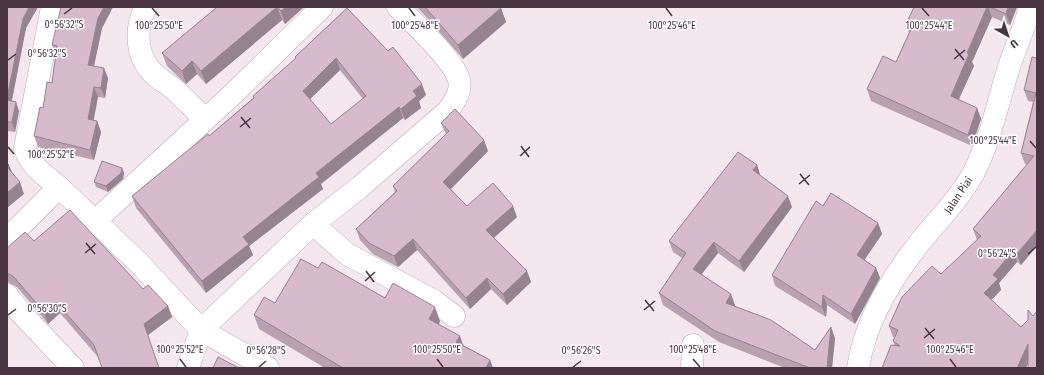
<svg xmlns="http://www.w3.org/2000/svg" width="1044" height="375" viewBox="0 0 1044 375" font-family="'Fira Sans Condensed',sans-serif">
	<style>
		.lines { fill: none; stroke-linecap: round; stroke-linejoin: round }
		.minor-casing { stroke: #c0a9b7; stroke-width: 23 }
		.minor { stroke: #fff; stroke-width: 22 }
		.wall { fill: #b9a1b0; fill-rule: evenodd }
		.shaded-wall { fill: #968390 }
		.building { fill: #d7bbcd; stroke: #968390; fill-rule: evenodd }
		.ticks { fill: none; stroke: #483541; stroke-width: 1.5 }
		.labels { text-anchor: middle; stroke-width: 3; stroke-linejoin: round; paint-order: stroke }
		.street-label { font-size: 11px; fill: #483541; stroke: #fff }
		.ticks-label { font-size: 10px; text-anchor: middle; fill: #483541; stroke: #fff; stroke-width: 3; stroke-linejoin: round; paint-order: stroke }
	</style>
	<rect width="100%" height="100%" fill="#f4e7ee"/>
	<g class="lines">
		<defs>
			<g id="minor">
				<path d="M 52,7 L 25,148 C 30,166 46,176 60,188"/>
				<path d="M 146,7 C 134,29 136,59 156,76 C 162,81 170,85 176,91 C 186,100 195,110 205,119"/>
				<polyline points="95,221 139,263 201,330 268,368"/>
				<polyline points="313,224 347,254 434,301 454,316"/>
				<polyline points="7,239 52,194 60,188 95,221 233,94 322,7"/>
				<polyline points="7,295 21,313 73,368"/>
				<path d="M 188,368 L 201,330 L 313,224 L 360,187 L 448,111 C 454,102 462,92 459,80 C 455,62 412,21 398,7"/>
				<polyline points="692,368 693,345"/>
				<path d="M 858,368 C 865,321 892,277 921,241 C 939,219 959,199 973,174 C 991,139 998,101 1010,64 C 1016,45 1025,27 1030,7"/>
			</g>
		</defs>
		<use href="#minor" class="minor-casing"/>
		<use href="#minor" class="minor"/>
	</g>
	<g class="wall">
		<polygon points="7,7 38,7 26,28 12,101 19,111 15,132 7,131"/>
		<polygon points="61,7 113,7 102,28 94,66 108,78 105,98 98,97 93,120 97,121 101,132 94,160 38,147 34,136 43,108 52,83 56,55 52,45"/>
		<polygon points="217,7 304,7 285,24 282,20 206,84 197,74 186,84 167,66 162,53"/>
		<polygon points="417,7 500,7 506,22 463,59 429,20"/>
		<polygon points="914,7 1017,7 1010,25 992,17 972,62 974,66 958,100 977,108 981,119 972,146 871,101 867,89 896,62 909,33 906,24"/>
		<path d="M 347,8 L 426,95 L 419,101 L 421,108 L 405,120 L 403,118 L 321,184 L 323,189 L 249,246 L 253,255 L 206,293 L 136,208 L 132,196 L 209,136 L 253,98 L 253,96 L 296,58 L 295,57 ZM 340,70 L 363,99 L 331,124 L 310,99 Z"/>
		<polygon points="1037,58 1037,246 1021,265 1017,262 999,283 1001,290 991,300 1028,364 895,346 893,341 895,338 893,337 889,326 977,240 973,229 1027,165 1025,164 1021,153 1033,102 1028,101 1024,90"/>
		<polygon points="441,123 488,151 451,189 467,206 517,217 494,238 527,271 531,282 507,305 491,289 470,309 417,250 398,267 373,254 360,240 356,229 395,192 393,186 446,134"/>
		<polygon points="757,165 760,176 792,207 744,272 718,253 702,274 735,305 735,306 815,350 835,338 832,368 785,368 719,342 663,305 659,293 682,258 673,252 669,241"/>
		<polygon points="122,168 124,173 123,179 108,192 96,187 94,182"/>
		<polygon points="823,206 878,223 882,234 864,260 876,268 880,278 855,324 827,305 826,317 775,286 772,275"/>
		<polygon points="34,241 143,289 168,306 172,317 148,335 97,356 60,313 48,324 17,287 9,283 7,280 7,248"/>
		<polygon points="318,268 385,298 440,321 439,325 463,345 490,360 493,368 325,368 259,329 254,315 275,303"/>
	</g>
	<g class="shaded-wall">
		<polygon points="29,7 38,7 26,28 10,109 7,100 7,98 23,19"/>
		<polygon points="104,7 113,7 102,28 92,75 88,65 98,18"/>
		<polygon points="277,7 282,20 206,84 201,71"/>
		<polygon points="286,7 304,7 285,24 281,11"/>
		<polygon points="987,7 988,7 992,17 972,62 974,66 955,108 951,96 967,53"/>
		<polygon points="1008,7 1017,7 1010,25 1006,14"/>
		<polygon points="501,8 506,22 463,59 458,45"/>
		<polygon points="336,58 340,70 307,102 303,91"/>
		<polygon points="192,61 197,74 186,84 182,71"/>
		<polygon points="104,68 108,78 105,98 101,88"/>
		<polygon points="422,84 426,95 419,101 421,108 405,120 401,109 413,91"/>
		<polygon points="94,87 98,97 92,129 88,119"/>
		<polygon points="16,102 19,111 15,132 12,122"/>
		<polygon points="399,107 403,118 321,184 323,189 249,246 253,255 206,293 202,281 243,237 316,173"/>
		<polygon points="977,108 981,119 972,146 968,135"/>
		<polygon points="97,121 101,132 94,160 90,150"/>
		<polygon points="484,140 488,151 447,193 443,182"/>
		<polygon points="9,165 14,177 7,167"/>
		<polygon points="757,165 761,177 753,170"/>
		<polygon points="122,168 124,173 123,179 108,192 106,186"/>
		<polygon points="20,182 24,194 7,208 7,193"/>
		<polygon points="788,196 792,207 744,272 739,261"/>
		<polygon points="513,206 517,217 490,241 486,230"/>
		<polygon points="878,223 882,234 861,265 857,255"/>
		<polygon points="1037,230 1037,246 1021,265 1017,254"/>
		<polygon points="413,239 417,250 398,267 394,256"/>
		<polygon points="714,242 718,253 697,280 693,269"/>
		<polygon points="1013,251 1017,262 999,283 1001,290 988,303 984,293 993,275"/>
		<polygon points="876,268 880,278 855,324 851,314"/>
		<polygon points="527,271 531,282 507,305 503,294"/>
		<polygon points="487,278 491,289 470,309 466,298"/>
		<polygon points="731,294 735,305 730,314 726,303"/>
		<polygon points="823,295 827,305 826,317 822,307"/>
		<polygon points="56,302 60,313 48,324 44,312"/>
		<polygon points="168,306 172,317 148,335 144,324"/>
		<polygon points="435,307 440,321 434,333 429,319"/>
		<polygon points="831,327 835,338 832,368 827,368"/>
		<polygon points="460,336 465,350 456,342"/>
		<polygon points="1028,344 1032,355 1026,368 1017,368"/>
		<polygon points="490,360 493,368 486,368"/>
	</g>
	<g class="building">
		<polygon points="7,7 29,7 23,19 7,98"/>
		<polygon points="61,7 104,7 98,18 88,65 104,68 101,88 94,87 88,119 97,121 90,150 34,136 40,107 43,108 47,82 52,83 57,46 52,45"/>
		<polygon points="217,7 277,7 201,71 192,61 182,71 162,53"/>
		<polygon points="277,7 286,7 281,11"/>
		<polygon points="425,7 500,7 501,8 458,45"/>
		<polygon points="914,7 987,7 967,53 969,54 951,96 977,108 968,135 867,89 883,56 896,62 912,27 906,24"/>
		<polygon points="990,7 1008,7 1006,14"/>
		<path d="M 347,8 L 388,51 L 393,47 L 422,84 L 413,91 L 417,96 L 401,109 L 399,107 L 316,173 L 319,177 L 243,237 L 249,244 L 202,281 L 132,196 L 208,134 L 209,136 L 254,98 L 253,96 L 296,58 L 295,57 ZM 336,58 L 366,96 L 331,124 L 303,91 Z"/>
		<polygon points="1032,57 1037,58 1037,230 1017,254 1013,251 993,275 998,279 984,293 1021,327 1028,320 1028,310 1033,316 1037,311 1037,368 1028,368 1028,344 1017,368 882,368 891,345 900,346 893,341 898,330 889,326 902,297 932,266 941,274 981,236 973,229 1034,156 1021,153 1036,93 1024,90"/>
		<polygon points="7,100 16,102 12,122 7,122"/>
		<polygon points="455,109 484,140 443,182 467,206 493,183 513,206 486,230 527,271 503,294 487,278 466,298 413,239 394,256 369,243 356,229 397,191 393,186 449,131 441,123"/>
		<polygon points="738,152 757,165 753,170 788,196 739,261 714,242 693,269 731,294 726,303 771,320 815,350 831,327 827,368 810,368 715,331 659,293 686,253 669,241"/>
		<polygon points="102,161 122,168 121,173 106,186 94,182"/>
		<polygon points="7,163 9,165 7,167 20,182 7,193"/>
		<polygon points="831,193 878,223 857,255 876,268 851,314 823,295 822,307 772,275 816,201 823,206"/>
		<polygon points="70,210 143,289 148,285 168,306 144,324 159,368 102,368 94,345 56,302 44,312 13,276 7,273 7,248 25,232 34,241"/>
		<polygon points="301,259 318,268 322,262 385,298 393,283 435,307 429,319 460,336 456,342 490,360 486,368 343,368 254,315 264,297 275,303"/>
		<polygon points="218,357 239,368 213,368"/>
	</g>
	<path class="ticks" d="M 152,8 L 159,16M 409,8 L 415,16M 666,8 L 672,16M 922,8 L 929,16M 64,14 L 72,8M 955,49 L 964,60M 954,59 L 965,50M 8,60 L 16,54M 241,117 L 250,128M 240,127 L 251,118M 1030,141 L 1036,148M 521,146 L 529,157M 8,147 L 14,154M 520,156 L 530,147M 800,174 L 809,185M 799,184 L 810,175M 86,243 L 95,254M 85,253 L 96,244M 1028,254 L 1036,247M 366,271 L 374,282M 365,281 L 375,272M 645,300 L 654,311M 644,310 L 655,301M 8,315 L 16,309M 925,328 L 934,339M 924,338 L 935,329M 180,359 L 186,367M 437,359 L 443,367M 693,359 L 700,367M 950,359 L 956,367M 259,367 L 266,361M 573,367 L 581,361"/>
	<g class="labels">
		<g class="street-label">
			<text transform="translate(958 195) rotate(-56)" y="4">Jalan Piai</text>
		</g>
	</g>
	<g class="ticks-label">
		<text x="64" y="28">0°56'32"S</text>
		<text x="159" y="29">100°25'50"E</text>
		<text x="415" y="29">100°25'48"E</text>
		<text x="672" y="29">100°25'46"E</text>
		<text x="929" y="29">100°25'44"E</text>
		<text x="47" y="57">0°56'32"S</text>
		<text x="993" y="144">100°25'44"E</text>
		<text x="51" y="158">100°25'52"E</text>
		<text x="997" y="257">0°56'24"S</text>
		<text x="47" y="312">0°56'30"S</text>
		<text x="180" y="353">100°25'52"E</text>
		<text x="437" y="353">100°25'50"E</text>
		<text x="693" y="353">100°25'48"E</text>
		<text x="950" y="353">100°25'46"E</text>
		<text x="266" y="354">0°56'28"S</text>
		<text x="581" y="354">0°56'26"S</text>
	</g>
	<rect width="1044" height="375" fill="none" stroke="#483541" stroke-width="16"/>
	<g transform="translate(1008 36) rotate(141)" stroke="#ffffff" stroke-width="3" paint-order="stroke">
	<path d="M0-3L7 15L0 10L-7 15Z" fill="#483541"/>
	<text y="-6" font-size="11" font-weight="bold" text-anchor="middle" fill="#483541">U</text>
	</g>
</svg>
